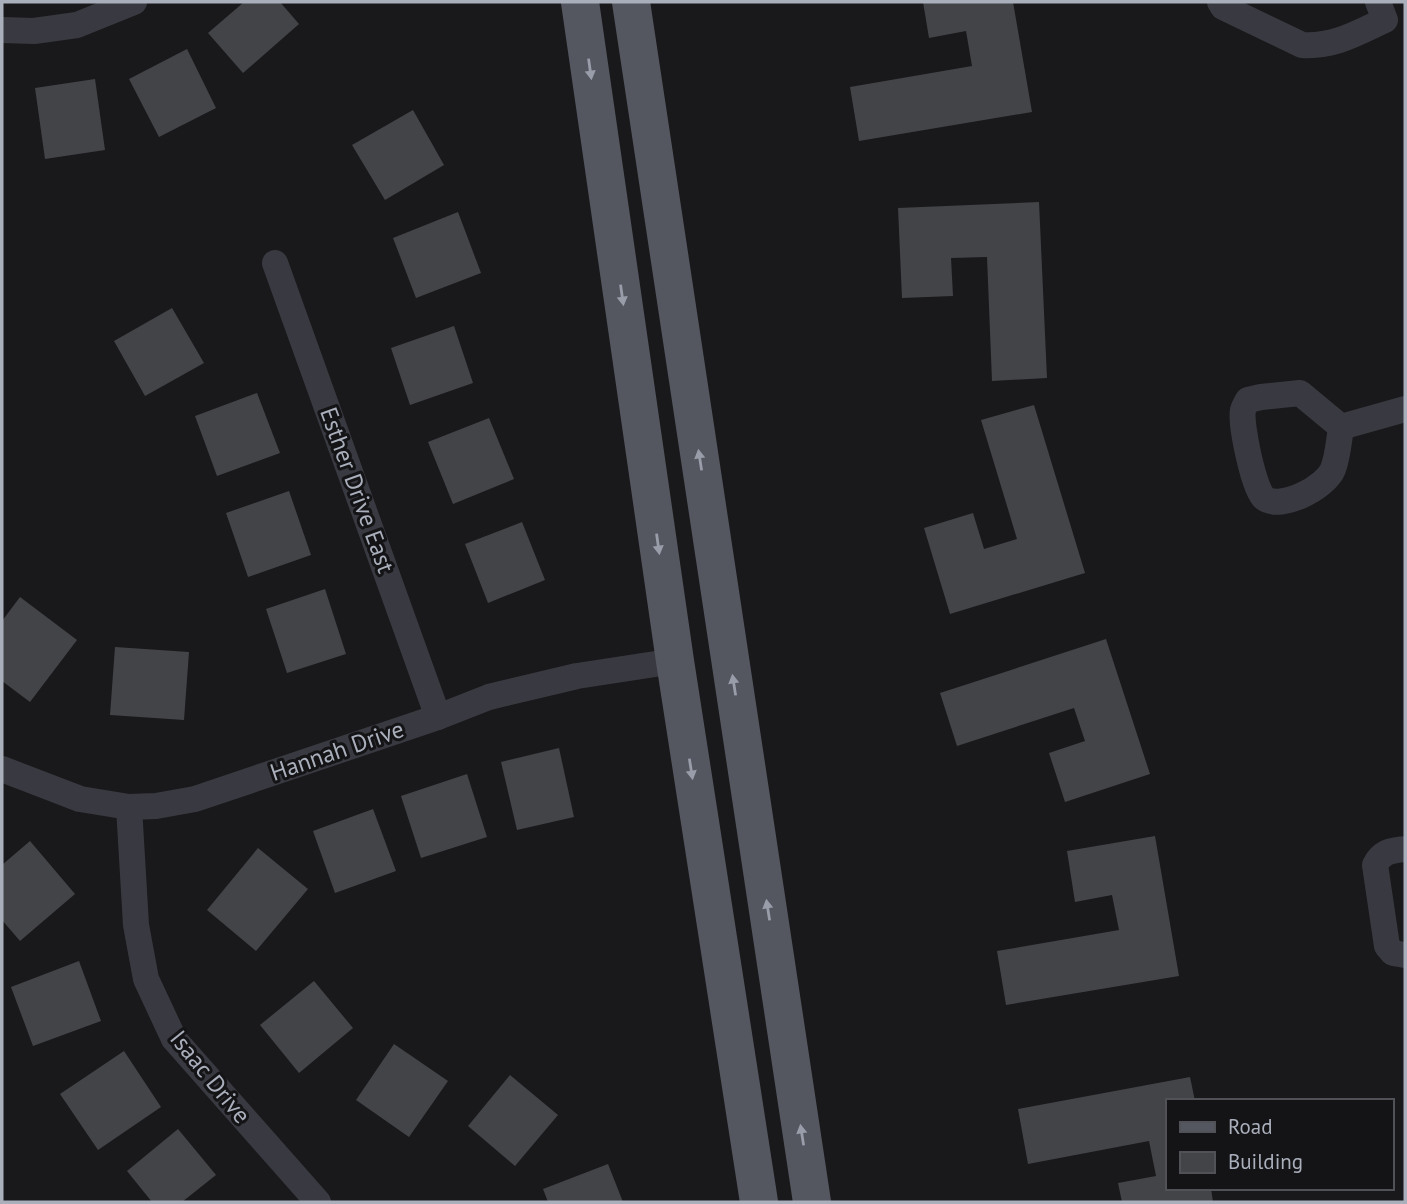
<svg xmlns="http://www.w3.org/2000/svg" width="1407" height="1204" viewBox="0 0 1407 1204" font-family="'PT Sans',sans-serif">
	<style>
		.building { fill: #434448 }
		.lines { fill: none; stroke-linecap: round; stroke-linejoin: round }
		.street { stroke: #393a41; stroke-width: 26 }
		.primary { stroke: #555760; stroke-width: 38 }
		.oneway { fill: #999daa }
		.labels { text-anchor: middle; stroke-width: 6; stroke-linejoin: round; paint-order: stroke }
		.street-label { font-size: 24px; fill: #aaafbc; stroke: #141416 }
	</style>
	<rect width="100%" height="100%" fill="#19191b"/>
	<g class="building">
		<polygon points="244,2 280,2 299,24 243,73 208,33"/>
		<polygon points="923,2 1013,2 1032,112 859,141 850,87 972,66 966,31 929,38"/>
		<polygon points="187,49 216,108 159,137 129,79"/>
		<polygon points="95,79 105,150 45,159 35,88"/>
		<polygon points="413,110 444,165 385,200 352,145"/>
		<polygon points="1039,202 1047,378 992,381 987,257 951,258 953,296 902,298 898,208"/>
		<polygon points="458,212 481,273 416,298 393,238"/>
		<polygon points="172,308 204,363 145,396 114,341"/>
		<polygon points="454,326 473,383 410,405 391,348"/>
		<polygon points="257,393 280,453 217,476 195,416"/>
		<polygon points="1034,405 1085,573 950,614 924,528 973,513 984,549 1017,539 981,420"/>
		<polygon points="489,418 514,479 453,504 428,442"/>
		<polygon points="289,491 311,555 248,577 226,513"/>
		<polygon points="522,522 545,580 488,603 465,544"/>
		<polygon points="325,589 346,654 287,673 266,609"/>
		<polygon points="20,597 77,640 30,702 2,681 2,621"/>
		<polygon points="1106,639 1150,774 1065,802 1049,753 1085,741 1074,708 957,746 940,693"/>
		<polygon points="115,647 189,652 184,720 110,715"/>
		<polygon points="559,748 574,817 517,830 501,762"/>
		<polygon points="467,774 487,837 421,858 401,796"/>
		<polygon points="373,809 396,871 335,893 313,831"/>
		<polygon points="1155,836 1179,976 1006,1005 997,951 1119,930 1112,895 1075,902 1067,851"/>
		<polygon points="30,841 75,894 20,941 2,920 2,865"/>
		<polygon points="258,848 308,889 256,951 207,910"/>
		<polygon points="79,961 101,1021 33,1046 11,987"/>
		<polygon points="314,981 353,1028 299,1073 260,1025"/>
		<polygon points="394,1044 448,1081 409,1137 356,1100"/>
		<polygon points="124,1051 161,1107 98,1150 60,1094"/>
		<polygon points="510,1075 558,1115 515,1166 468,1126"/>
		<polygon points="1190,1077 1195,1101 1167,1101 1167,1188 1211,1188 1213,1202 1122,1202 1118,1183 1156,1176 1149,1141 1028,1164 1018,1109"/>
		<polygon points="178,1129 216,1175 182,1202 152,1202 127,1171"/>
		<polygon points="608,1164 623,1202 548,1202 543,1189"/>
	</g>
	<g class="lines">
		<g class="street">
			<path d="M 1220,2 L 1223,7 L 1302,45 C 1334,47 1357,33 1385,20 L 1378,2"/>
			<polyline points="2,30 34,31 77,25 134,2"/>
			<polyline points="275,263 438,717"/>
			<path d="M 1300,393 L 1341,427 C 1339,440 1338,456 1333,469 C 1326,487 1281,511 1264,498 C 1254,490 1240,423 1243,410 C 1243,409 1247,401 1248,400 L 1261,397 Z"/>
			<polyline points="1341,427 1405,409"/>
			<polyline points="2,769 80,799 129,807 156,806 195,799 438,717 489,697 577,676 675,661"/>
			<polyline points="129,807 136,925 146,979 174,1039 318,1202"/>
			<path d="M 1405,849 C 1391,851 1382,851 1375,865 L 1387,946 L 1393,953 L 1405,955"/>
		</g>
		<g class="primary">
			<polyline points="580,2 675,661 759,1202"/>
			<polyline points="631,2 812,1202"/>
		</g>
	</g>
	<defs><path id="oneway-solid" d="M-6-.8H1V-3.2L6.5 0L1 3.2V.8H-6Z" transform="scale(1.75)"/></defs>
	<g class="oneway">
		<use href="#oneway-solid" transform="translate(590 69) rotate(82)"/>
		<use href="#oneway-solid" transform="translate(622 295) rotate(82)"/>
		<use href="#oneway-solid" transform="translate(700 460) rotate(-99)"/>
		<use href="#oneway-solid" transform="translate(658 544) rotate(82)"/>
		<use href="#oneway-solid" transform="translate(734 685) rotate(-99)"/>
		<use href="#oneway-solid" transform="translate(691 769) rotate(81)"/>
		<use href="#oneway-solid" transform="translate(768 910) rotate(-99)"/>
		<use href="#oneway-solid" transform="translate(802 1135) rotate(-99)"/>
	</g>
	<g class="labels">
		<g class="street-label">
			<text transform="translate(357 490) rotate(70)" y="8">Esther Drive East</text>
			<text transform="translate(337 751) rotate(-19)" y="8">Hannah Drive</text>
			<text transform="translate(210 1077) rotate(51)" y="8">Isaac Drive</text>
		</g>
	</g>
	<rect width="1407" height="1204" fill="none" stroke="#aaafbc" stroke-width="7"/>
	<rect x="1166" y="1099" width="228" height="91" fill="#141416" stroke="#505258" stroke-width="2"/>
	<rect x="1180" y="1122" width="35" height="10" fill="#555760" stroke="#505258" stroke-width="2"/>
	<text x="1228" y="1134" font-size="21" fill="#aaafbc">Road</text>
	<rect x="1180" y="1152" width="35" height="21" fill="#434448" stroke="#505258" stroke-width="2"/>
	<text x="1228" y="1169" font-size="21" fill="#aaafbc">Building</text>
</svg>
